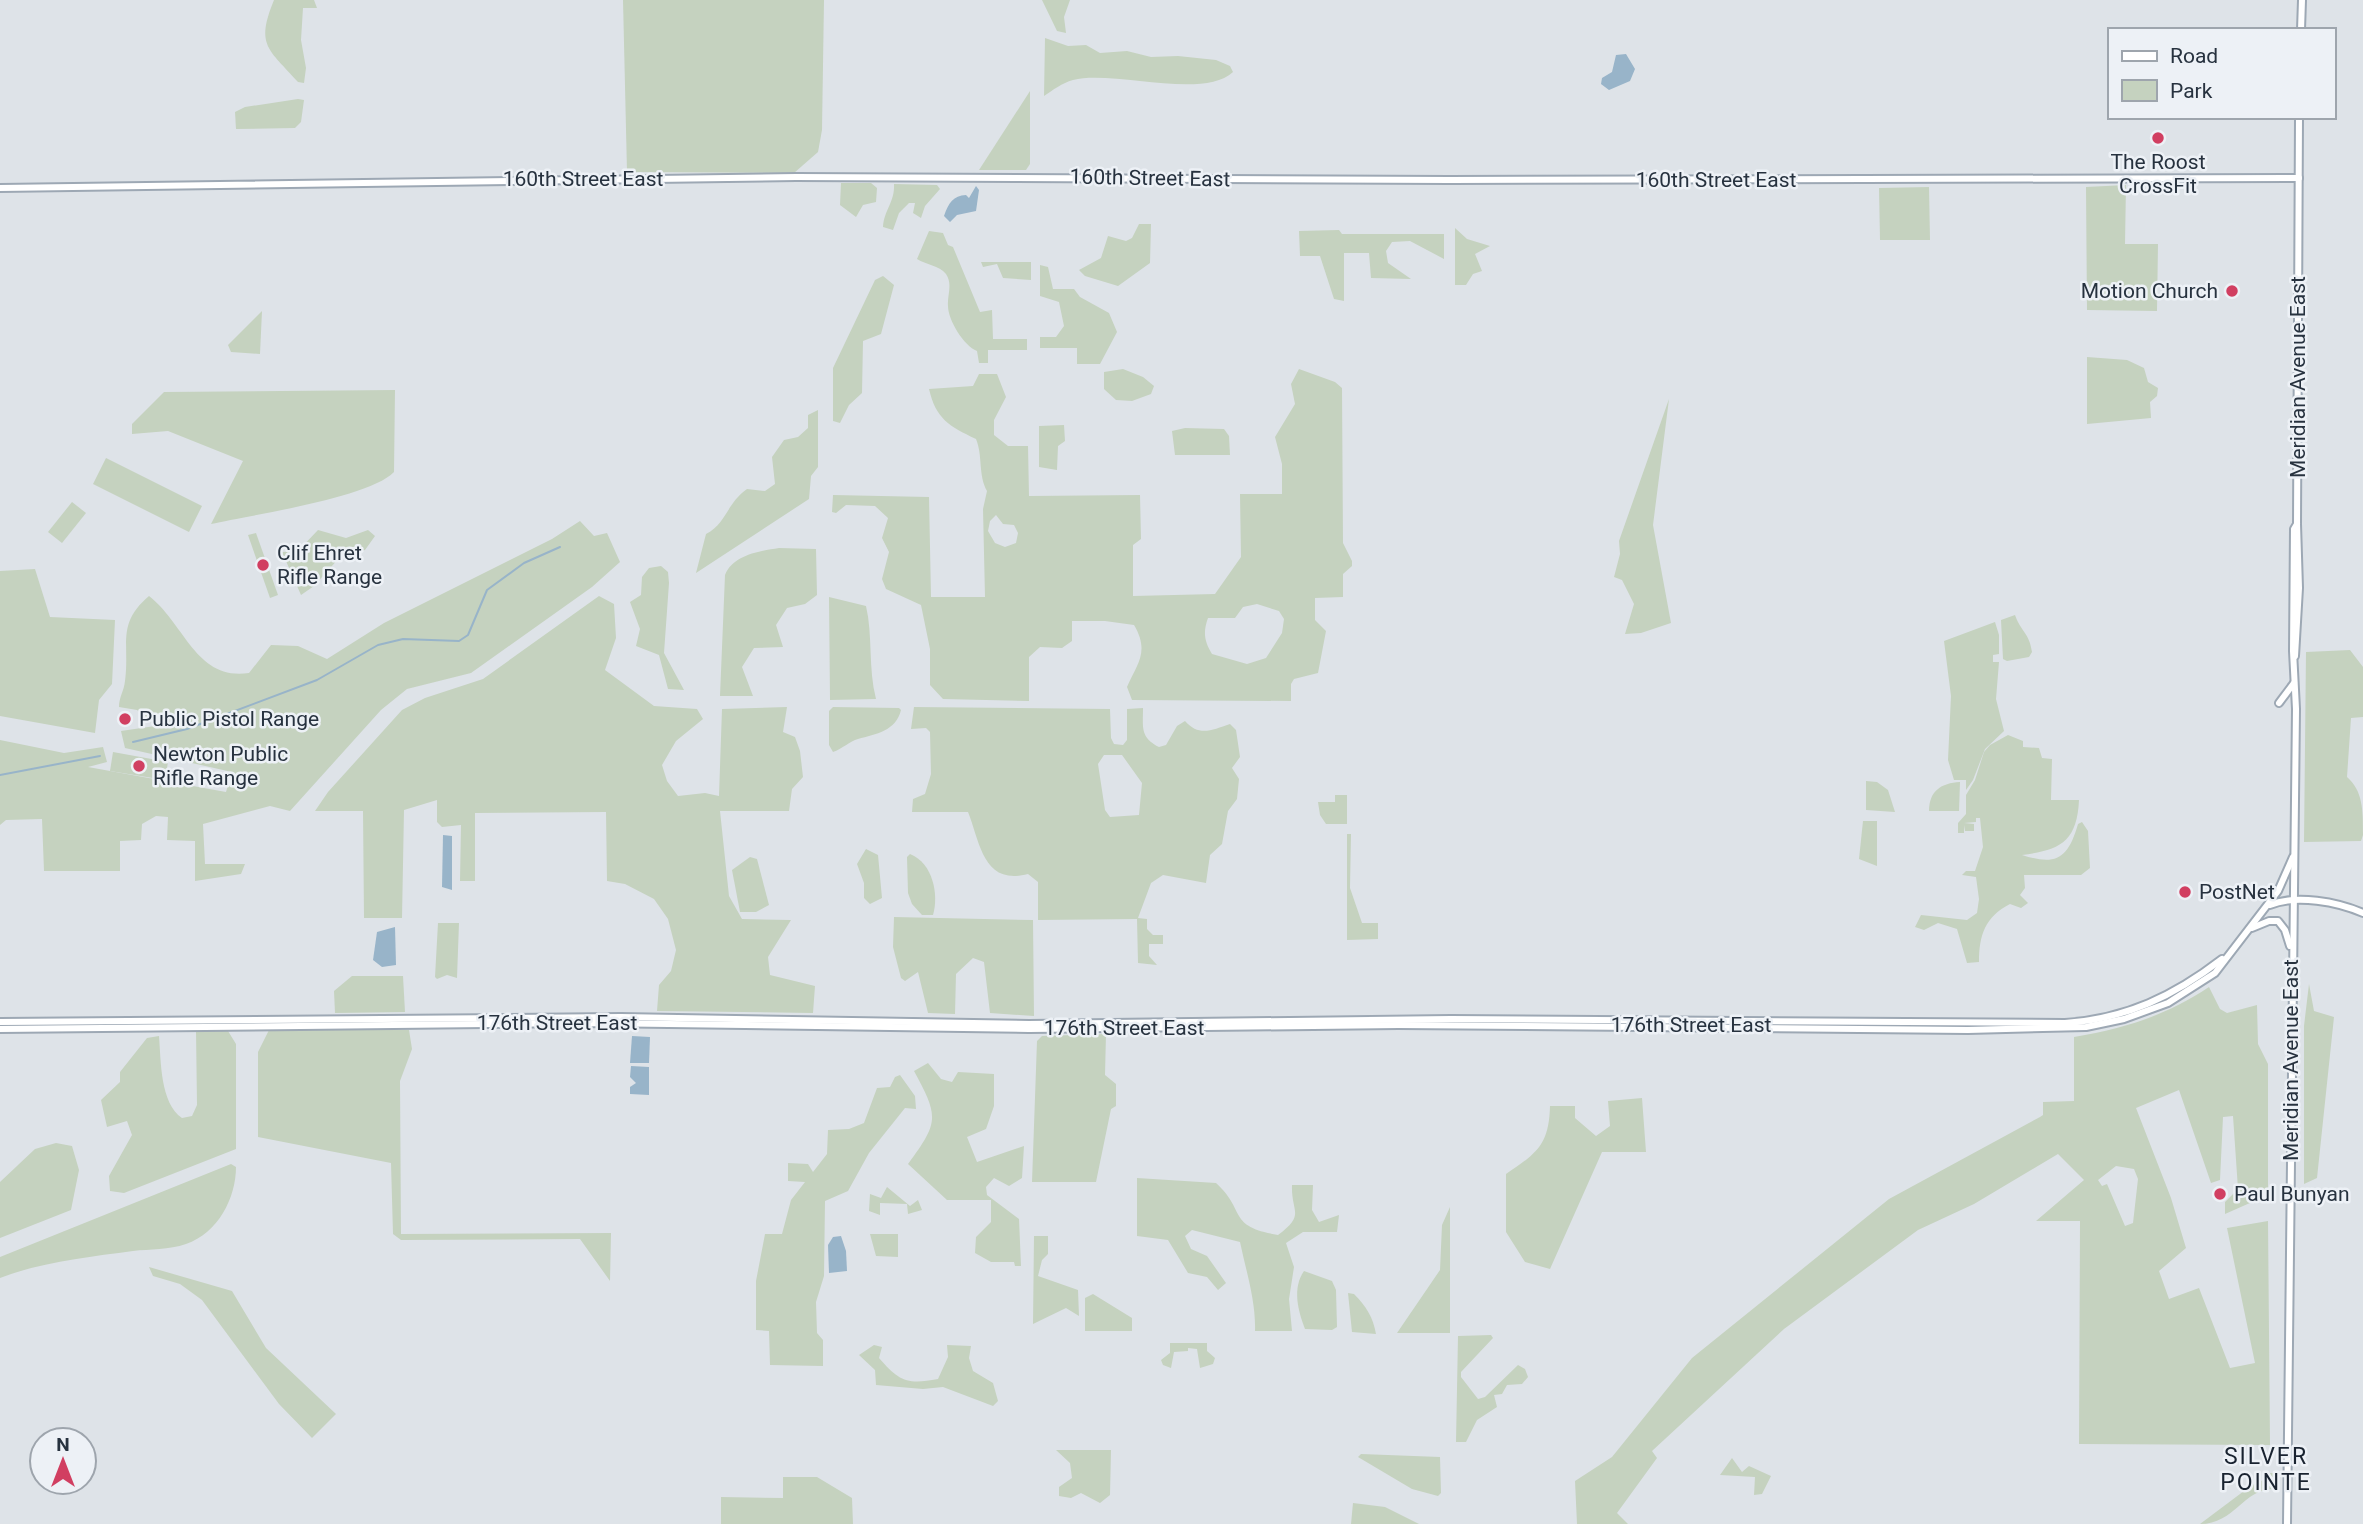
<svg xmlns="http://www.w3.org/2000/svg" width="2363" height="1524" viewBox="0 0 2363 1524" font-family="Roboto,sans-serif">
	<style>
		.green { fill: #c5d2bf; fill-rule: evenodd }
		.water { fill: #98b4c9 }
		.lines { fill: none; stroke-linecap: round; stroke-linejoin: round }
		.stream { stroke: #98b4c9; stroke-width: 2 }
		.major-casing { stroke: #9da8b4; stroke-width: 10 }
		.major { stroke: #fff; stroke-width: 6 }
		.poi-dot { fill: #d13f61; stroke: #edf1f6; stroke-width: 2.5 }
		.labels { text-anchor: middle; stroke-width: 5; stroke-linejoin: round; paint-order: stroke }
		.poi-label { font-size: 21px; fill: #27323f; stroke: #edf1f6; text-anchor: start }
		.street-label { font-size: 21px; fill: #27323f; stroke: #edf1f6 }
		.neighbourhood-label { font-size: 23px; letter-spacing: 2px; fill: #192330; stroke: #edf1f6 }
	</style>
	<rect width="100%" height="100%" fill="#dee3e8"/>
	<g class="green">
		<path d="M 274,0 L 314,0 L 317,8 L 303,8 L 301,40 L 306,68 L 304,83 L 298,82 C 269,49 255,46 274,0 Z"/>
		<polygon points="623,0 824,0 822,130 818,152 794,173 627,172"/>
		<polygon points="1042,0 1070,0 1064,17 1066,33 1057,31"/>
		<path d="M 1045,38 L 1068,46 L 1086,45 L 1100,53 L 1127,51 L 1151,57 L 1178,56 L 1216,60 L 1230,66 L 1233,72 C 1203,100 1114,70 1073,80 C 1062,83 1053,90 1044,96 Z"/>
		<polygon points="1030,91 1030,164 1026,170 979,170"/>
		<polygon points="298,99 304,100 301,122 295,128 236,129 235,112 245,107"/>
		<polygon points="841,183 871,183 877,188 876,202 863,205 856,217 840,205"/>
		<path d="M 894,184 L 937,185 L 940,189 L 925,206 L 921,218 L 913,213 L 915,203 L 909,203 L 899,213 L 893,230 L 883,227 C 884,210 895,202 894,184 Z"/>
		<polygon points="2126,185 2125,244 2158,244 2157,311 2087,310 2086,187"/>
		<polygon points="1929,187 1930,240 1880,240 1879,188"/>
		<polygon points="1139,224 1151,224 1150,263 1118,286 1085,276 1079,270 1101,258 1108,236 1126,241 1132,238"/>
		<polygon points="1455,228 1467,239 1490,246 1475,254 1482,271 1473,274 1466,285 1455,285"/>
		<polygon points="1339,230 1342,234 1444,234 1444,259 1410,241 1392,242 1386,251 1388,263 1411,279 1371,278 1369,253 1344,253 1344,301 1334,299 1320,256 1300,256 1299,231"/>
		<path d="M 929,231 L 943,233 L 948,245 L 953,247 L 980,312 L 992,310 L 993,339 L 1027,339 L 1027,350 L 988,350 L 988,363 L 979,363 L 977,351 C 964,346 948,320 948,306 C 947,296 953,284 946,274 C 939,265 926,265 917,259 Z"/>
		<polygon points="981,262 1031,262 1031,280 1003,278 997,264 983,267"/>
		<polygon points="1040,265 1048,267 1053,289 1074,289 1080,297 1109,313 1117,332 1100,364 1077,364 1077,348 1040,348 1040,337 1056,337 1064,326 1059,302 1040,296"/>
		<polygon points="883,276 894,285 881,334 863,341 862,393 849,405 840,423 833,421 833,368 875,280"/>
		<polygon points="262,311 260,354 231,352 228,345"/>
		<polygon points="2087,357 2127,360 2144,368 2148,382 2158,388 2157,396 2150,402 2151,418 2087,424"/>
		<polygon points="1123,369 1143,377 1154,386 1151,394 1132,401 1116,400 1104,389 1104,372"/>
		<path d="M 1299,369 L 1335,382 L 1342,388 L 1343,543 L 1352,561 L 1352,566 L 1343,574 L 1343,597 L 1315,598 L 1315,620 L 1326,631 L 1318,673 L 1294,679 L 1291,684 L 1291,701 L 1132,700 L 1127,687 C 1137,664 1150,652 1134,625 L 1105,621 L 1072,621 L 1072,641 L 1062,648 L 1040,647 L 1029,657 L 1029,701 L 943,699 L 930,685 L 930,649 L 921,605 L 886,589 L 882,579 L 889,552 L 882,538 L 888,518 L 875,506 L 846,505 L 836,513 L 832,512 L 833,495 L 929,497 L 931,597 L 985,597 L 983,509 L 987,491 C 978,475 983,456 976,439 C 949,426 936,419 929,389 L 973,386 L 979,374 L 997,374 L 1006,397 L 994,420 L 994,435 L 1008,446 L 1028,446 L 1029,496 L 1140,495 L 1141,539 L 1133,545 L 1133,596 L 1215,594 L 1241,557 L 1240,494 L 1282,494 L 1282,464 L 1275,437 L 1295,404 L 1291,384 ZM 996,515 L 1003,524 L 1014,525 L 1018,533 L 1016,543 L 1005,547 L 995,543 L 988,531 L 990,521 ZM 1257,604 L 1279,611 L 1284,619 L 1282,633 L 1266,658 L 1247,664 L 1212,654 C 1204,641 1203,632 1208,618 L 1235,618 L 1243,607 Z"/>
		<path d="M 395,390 L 394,472 C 369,498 251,515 211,524 L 243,461 L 168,431 L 132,434 L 132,424 L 164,392 Z"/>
		<polygon points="1669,399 1653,525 1671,623 1641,633 1625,634 1634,604 1622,580 1614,577 1620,554 1619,541"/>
		<path d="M 818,410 L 818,467 L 811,476 L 809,499 L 696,573 L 706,534 C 727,523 726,504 747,489 L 765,491 L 775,484 L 772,457 L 784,440 L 798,437 L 808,428 L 808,415 Z"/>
		<polygon points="1064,425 1065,441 1058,446 1057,470 1039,467 1039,426"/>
		<polygon points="1185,428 1224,429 1229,436 1230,455 1175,455 1172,431"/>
		<polygon points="106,458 202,506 189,532 93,484"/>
		<polygon points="72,502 86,513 62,543 48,532"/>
		<path d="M 580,521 L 594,536 L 607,533 L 620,562 L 592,587 L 471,673 L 407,689 L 381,710 L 290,811 L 270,806 L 203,824 L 205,864 L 245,864 L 241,874 L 195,881 L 195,841 L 167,840 L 168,817 L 156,816 L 142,824 L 141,840 L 120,841 L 120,871 L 44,871 L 42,819 L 6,820 L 0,825 L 0,740 L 64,753 L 103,747 L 107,762 L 88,767 L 226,792 L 232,772 L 125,748 L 121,731 L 155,726 L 137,710 L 119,707 C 119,697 124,691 125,681 C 130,644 116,624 149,596 C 185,624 196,681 249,673 L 271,645 L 298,646 L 327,659 L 384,623 L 552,539 Z"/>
		<polygon points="318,530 346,538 368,530 375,536 365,550 340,557 314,586 301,595 282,552 298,551"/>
		<polygon points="256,533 278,595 270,598 248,535"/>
		<path d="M 779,548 L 816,549 L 817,595 L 805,604 L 787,608 L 776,625 L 783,647 L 754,648 L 742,667 L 753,696 L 720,696 L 725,575 C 733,555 760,551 779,548 Z"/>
		<polygon points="661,566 668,572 669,583 664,653 684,690 668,689 659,655 636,646 640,629 630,602 641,595 642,577 649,568"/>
		<polygon points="35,569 50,617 115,620 112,684 99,700 95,733 0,716 0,571"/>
		<polygon points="599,596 614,604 616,638 605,670 654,706 697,709 703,719 676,741 662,765 667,781 678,796 705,793 719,796 722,709 787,707 783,732 795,737 800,751 803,777 792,789 789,811 720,811 729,896 742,919 791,920 768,957 770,975 815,986 813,1013 657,1011 659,985 671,971 676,950 668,919 654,899 625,884 607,881 606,812 475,813 475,881 460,881 461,825 442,827 437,822 437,800 404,810 402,918 364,918 363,811 315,811 328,792 402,710 425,698 483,679"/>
		<path d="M 829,597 L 866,606 C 873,636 868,668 876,699 L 830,700 Z"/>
		<path d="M 2015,615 C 2021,632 2029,632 2032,652 L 2029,657 L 2007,661 L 2003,659 L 2001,620 Z"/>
		<polygon points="1995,622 1999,635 1999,654 1993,655 1993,662 1999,662 1996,699 2004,731 1985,749 1973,780 1966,790 1966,780 1954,780 1948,760 1951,696 1944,641"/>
		<path d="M 2350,650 L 2363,667 L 2363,717 L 2351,718 L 2347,777 C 2363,791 2363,810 2363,835 L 2361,841 L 2304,842 L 2306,652 Z"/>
		<path d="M 833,707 L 899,708 L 901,710 C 896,731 876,734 858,739 C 850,741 842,749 833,752 L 829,745 L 829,711 Z"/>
		<path d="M 914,707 L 1110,709 L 1111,738 L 1114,744 L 1123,745 L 1127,740 L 1127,709 L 1143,708 C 1143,728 1140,737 1159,747 L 1166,745 L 1177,726 L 1185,721 C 1199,737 1212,730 1230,724 L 1236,730 L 1240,757 L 1232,768 L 1239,779 L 1237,799 L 1228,811 L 1222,844 L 1210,855 L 1206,883 L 1163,875 L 1151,883 L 1138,918 L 1147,919 L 1147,929 L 1153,935 L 1163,935 L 1163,944 L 1149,944 L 1149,956 L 1157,965 L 1138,963 L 1137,919 L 1038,920 L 1038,882 L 1028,874 C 983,886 980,842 968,812 L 912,812 L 913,799 L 925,794 L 931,774 L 930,732 L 926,728 L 911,729 ZM 1104,755 L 1122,755 L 1142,783 L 1139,815 L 1110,817 L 1105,810 L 1098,764 Z"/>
		<path d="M 2008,735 L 2023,741 L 2023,747 L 2039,748 L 2042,758 L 2052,759 L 2051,800 L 2079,800 C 2077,843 2059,850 2022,855 C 2056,866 2068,859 2078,824 L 2082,822 L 2088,831 L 2090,868 L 2081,875 L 2024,875 L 2025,888 L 2020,895 L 2028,903 L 2021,908 L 2010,904 C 1985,917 1979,935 1979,962 L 1967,963 L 1957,929 L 1938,923 L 1924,930 L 1915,927 L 1921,915 L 1967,920 L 1977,913 L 1979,899 L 1976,877 L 1962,875 L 1966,871 L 1975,871 L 1983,847 L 1980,818 L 1976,818 L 1976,822 L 1964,823 L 1974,824 L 1974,831 L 1965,831 L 1964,825 L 1964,833 L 1958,833 L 1958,823 L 1966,814 L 1966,795 L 1975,780 L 1984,752 L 1990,745 Z"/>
		<polygon points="113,752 168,762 165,780 110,771"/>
		<polygon points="1866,781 1877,782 1888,790 1895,812 1866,810"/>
		<path d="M 1960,782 L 1959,811 L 1929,811 C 1929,791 1941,783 1960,782 Z"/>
		<polygon points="1335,795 1347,795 1347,824 1326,824 1320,815 1318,802 1335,802"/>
		<polygon points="1863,821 1877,821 1877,866 1859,859"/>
		<polygon points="1347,834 1351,834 1350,888 1362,923 1378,923 1378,939 1347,940"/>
		<polygon points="866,849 878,855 882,898 870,904 864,898 864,883 857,864"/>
		<path d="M 910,854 C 933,863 939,895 933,915 L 922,915 L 912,904 L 908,893 L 907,857 Z"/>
		<polygon points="750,857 757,859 769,905 756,912 740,912 732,870"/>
		<polygon points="894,917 1033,920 1034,1016 990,1013 984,962 973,958 956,974 955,1014 928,1013 918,972 905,981 901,978 893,947"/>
		<polygon points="438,923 459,923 457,978 447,975 437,979 435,977"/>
		<polygon points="352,976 403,976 405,1012 335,1013 334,991"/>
		<polygon points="2309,984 2314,1011 2334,1017 2317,1178 2304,1184 2304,1026"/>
		<path d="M 2209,987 L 2220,1009 L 2227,1013 L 2257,1005 L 2258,1044 L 2268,1064 L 2268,1195 L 2225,1214 L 2225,1202 L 2238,1189 L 2233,1116 L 2223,1117 L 2220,1180 L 2211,1183 L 2179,1090 L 2136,1108 L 2171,1198 L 2186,1248 L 2159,1271 L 2169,1299 L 2199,1288 L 2230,1368 L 2255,1363 L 2227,1228 L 2268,1221 L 2270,1445 L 2079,1444 L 2080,1221 L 2036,1221 L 2084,1180 L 2058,1154 L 1974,1204 L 1918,1230 L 1784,1329 L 1652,1451 L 1657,1458 L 1617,1513 L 1628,1524 L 1577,1524 L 1575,1481 L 1612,1457 L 1692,1358 L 1889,1199 L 2040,1117 L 2043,1115 L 2043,1102 L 2074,1101 L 2074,1037 C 2126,1028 2165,1016 2209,987 ZM 2116,1166 L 2134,1169 L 2138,1179 L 2133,1223 L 2125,1226 L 2107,1184 L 2102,1186 L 2098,1180 Z"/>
		<path d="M 196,1030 L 228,1031 L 236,1044 L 236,1149 L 124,1193 L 110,1191 L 109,1176 L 132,1135 L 127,1121 L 107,1127 L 101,1100 L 120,1082 L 120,1072 L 147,1038 L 159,1036 C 161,1061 160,1103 182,1118 L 192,1116 L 197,1105 Z"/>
		<polygon points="269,1030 409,1030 412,1049 400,1081 401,1234 611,1233 610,1281 580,1239 401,1240 393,1234 391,1163 258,1137 258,1052"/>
		<polygon points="1106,1034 1105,1075 1116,1084 1116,1106 1111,1109 1096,1182 1032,1182 1037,1041 1042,1036"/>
		<path d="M 928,1063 L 941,1079 L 952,1082 L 958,1072 L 994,1074 L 994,1106 L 986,1129 L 967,1137 L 977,1162 L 1024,1146 L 1022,1178 L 1009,1186 L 994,1178 L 986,1187 L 987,1195 L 1019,1219 L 1021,1266 L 1015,1266 L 1014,1262 L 991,1262 L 975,1253 L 976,1237 L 991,1222 L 991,1200 L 947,1200 L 908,1164 C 939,1122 939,1117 914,1071 Z"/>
		<polygon points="900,1075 915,1096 916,1109 905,1108 869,1153 848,1191 825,1201 824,1276 816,1302 817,1333 823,1340 823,1366 770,1365 769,1331 756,1330 756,1281 765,1234 782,1234 791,1200 805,1182 788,1181 788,1163 808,1164 813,1172 827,1154 828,1130 849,1129 864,1123 877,1088 890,1087 895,1077"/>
		<path d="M 1642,1098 L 1646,1152 L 1602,1152 L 1550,1269 L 1525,1262 L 1506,1232 L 1506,1174 C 1537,1153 1549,1145 1550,1106 L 1575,1106 L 1575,1118 L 1596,1136 L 1610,1126 L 1608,1101 Z"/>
		<polygon points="56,1143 72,1146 79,1170 71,1210 0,1238 0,1182 35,1149"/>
		<path d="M 231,1164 L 236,1167 C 236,1198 218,1233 186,1244 C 169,1250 150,1249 133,1251 C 89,1257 41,1262 0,1278 L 0,1257 Z"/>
		<path d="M 1137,1178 L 1216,1183 C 1247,1211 1226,1226 1278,1235 C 1306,1214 1291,1213 1292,1185 L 1313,1185 L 1312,1210 L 1319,1222 L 1339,1215 L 1337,1232 L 1303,1232 L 1286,1243 L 1294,1267 L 1289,1299 L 1292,1331 L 1255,1331 C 1256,1301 1246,1271 1240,1242 L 1192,1230 L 1185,1236 L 1191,1249 L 1207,1256 L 1226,1283 L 1218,1290 L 1207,1277 L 1188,1273 L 1168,1240 L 1137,1236 Z"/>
		<polygon points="887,1187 910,1206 918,1200 922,1210 908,1214 907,1204 880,1203 880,1215 869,1211 870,1194 881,1198"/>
		<polygon points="1450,1207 1450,1333 1397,1333 1440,1270 1442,1225"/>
		<polygon points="870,1234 898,1234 898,1257 876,1256"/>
		<polygon points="1034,1236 1048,1236 1048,1254 1042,1260 1038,1276 1078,1290 1079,1316 1066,1308 1033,1324"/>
		<polygon points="149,1267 232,1291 266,1348 336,1414 312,1438 279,1404 202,1300 180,1284 153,1276"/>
		<path d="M 1304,1271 L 1332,1281 L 1336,1290 L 1337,1327 L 1332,1330 L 1305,1329 C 1298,1311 1292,1288 1304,1271 Z"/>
		<path d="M 1348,1293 L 1354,1294 C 1366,1306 1373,1317 1376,1334 L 1352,1332 Z"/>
		<polygon points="1093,1294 1132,1318 1132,1331 1085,1331 1085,1298"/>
		<polygon points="1491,1335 1493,1338 1461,1372 1461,1377 1478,1399 1485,1397 1518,1365 1525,1369 1528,1377 1522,1384 1507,1385 1502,1394 1494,1395 1497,1407 1477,1420 1466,1442 1456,1442 1458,1336"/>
		<polygon points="1170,1343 1207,1343 1207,1351 1215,1358 1213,1364 1200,1368 1197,1349 1188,1348 1188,1351 1174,1352 1171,1368 1163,1365 1161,1360 1170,1353"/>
		<path d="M 874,1345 L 882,1347 L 879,1358 C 899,1381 907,1385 938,1379 L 948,1357 L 947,1345 L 971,1346 L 969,1358 L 973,1371 L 993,1383 L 998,1401 L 993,1406 L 943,1387 L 923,1389 L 876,1385 L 875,1370 L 859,1355 Z"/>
		<polygon points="1056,1450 1111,1450 1110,1495 1100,1503 1081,1493 1071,1498 1059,1496 1059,1487 1072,1478 1070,1463"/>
		<polygon points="1361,1454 1440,1457 1441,1493 1438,1496 1412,1489 1358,1457"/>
		<polygon points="1732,1458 1742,1472 1749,1466 1771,1476 1762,1494 1754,1495 1755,1477 1720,1475"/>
		<path d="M 2270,1473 L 2274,1473 L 2274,1489 C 2244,1488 2235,1524 2200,1524 L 2252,1485 L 2270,1477 Z"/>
		<polygon points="783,1477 817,1477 852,1498 853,1524 721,1524 721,1497 783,1498"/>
		<polygon points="1353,1503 1385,1507 1419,1524 1351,1524"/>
	</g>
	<g class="water">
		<polygon points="1626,54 1635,69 1630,81 1609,90 1601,84 1602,78 1612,72 1616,55"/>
		<path d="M 976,186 L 979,190 L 976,211 L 957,215 L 950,222 L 944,216 C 949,202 953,196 966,195 L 969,198 Z"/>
		<polygon points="443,835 452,836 452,890 442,887"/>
		<polygon points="395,927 396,965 382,967 373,960 377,932"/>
		<polygon points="632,1036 650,1037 649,1063 630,1063"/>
		<polygon points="631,1066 649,1067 649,1095 630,1094 630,1087 636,1083 630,1077"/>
		<polygon points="841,1236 846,1251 847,1271 829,1273 828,1245 833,1237"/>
	</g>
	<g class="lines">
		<g class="stream">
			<polyline points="133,742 187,729 317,680 378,645 403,639 459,641 468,635 487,590 524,563 560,547"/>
			<polyline points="0,775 100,756"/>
		</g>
		<defs>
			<g id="major">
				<polyline points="2301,30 2302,0"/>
				<polyline points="0,188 796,177 1450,180 2299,178"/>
				<polyline points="2295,656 2299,588 2297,524 2299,117"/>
				<polyline points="2279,703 2294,683"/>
				<path d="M 2270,905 C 2296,894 2338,902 2363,913"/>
				<polyline points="2252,928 2269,921 2278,921 2285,930 2290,946"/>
				<path d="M 0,1022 L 621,1017 L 1029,1024 L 1451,1019 L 2065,1023 C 2126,1019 2174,996 2222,959"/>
				<polyline points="0,1029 593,1023 1029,1029 1399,1025 1968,1030 2086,1027 2124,1019 2168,1003 2215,973 2278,891 2293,857"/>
				<polyline points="2287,1524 2296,709 2293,651 2294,529 2297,524"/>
			</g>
		</defs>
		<use href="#major" class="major-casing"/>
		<use href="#major" class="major"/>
	</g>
	<g class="poi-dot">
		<circle cx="2158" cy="138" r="7"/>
		<circle cx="2232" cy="291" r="7"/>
		<circle cx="263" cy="565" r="7"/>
		<circle cx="125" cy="719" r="7"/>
		<circle cx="139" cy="766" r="7"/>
		<circle cx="2185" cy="892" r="7"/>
		<circle cx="2220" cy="1194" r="7"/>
	</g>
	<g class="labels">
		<g class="poi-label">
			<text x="2158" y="169" text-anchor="middle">The Roost<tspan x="2158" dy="24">CrossFit</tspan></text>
			<text x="2218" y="298" text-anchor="end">Motion Church</text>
			<text x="277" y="560">Clif Ehret<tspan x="277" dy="24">Rifle Range</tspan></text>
			<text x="139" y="726">Public Pistol Range</text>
			<text x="153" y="761">Newton Public<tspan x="153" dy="24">Rifle Range</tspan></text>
			<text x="2199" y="899">PostNet</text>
			<text x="2234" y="1201">Paul Bunyan</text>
		</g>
		<g class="street-label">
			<text transform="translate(1150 178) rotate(1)" y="7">160th Street East</text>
			<text x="583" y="186">160th Street East</text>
			<text x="1716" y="187">160th Street East</text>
			<text transform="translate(2298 377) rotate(-90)" y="7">Meridian Avenue East</text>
			<text x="557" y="1030">176th Street East</text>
			<text x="1691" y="1032">176th Street East</text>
			<text x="1124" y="1035">176th Street East</text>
			<text transform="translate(2291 1060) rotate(-90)" y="7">Meridian Avenue East</text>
		</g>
		<g class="neighbourhood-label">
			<text x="2266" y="1464">SILVER<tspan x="2266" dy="26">POINTE</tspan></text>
		</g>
	</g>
	<rect x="2108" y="28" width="228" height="91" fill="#edf1f6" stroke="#9ea5ad" stroke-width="2"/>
	<rect x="2122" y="51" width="35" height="10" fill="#ffffff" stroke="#9ea5ad" stroke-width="2"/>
	<text x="2170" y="63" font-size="21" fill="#27323f">Road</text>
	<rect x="2122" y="80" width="35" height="21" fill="#c5d2bf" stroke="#9ea5ad" stroke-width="2"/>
	<text x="2170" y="98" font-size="21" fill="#27323f">Park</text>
	<g transform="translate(63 1461)"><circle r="33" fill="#edf1f6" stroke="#9ea5ad" stroke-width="2"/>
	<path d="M0-5L12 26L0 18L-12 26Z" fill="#d13f61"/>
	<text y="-10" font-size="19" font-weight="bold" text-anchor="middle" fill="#27323f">N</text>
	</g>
</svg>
